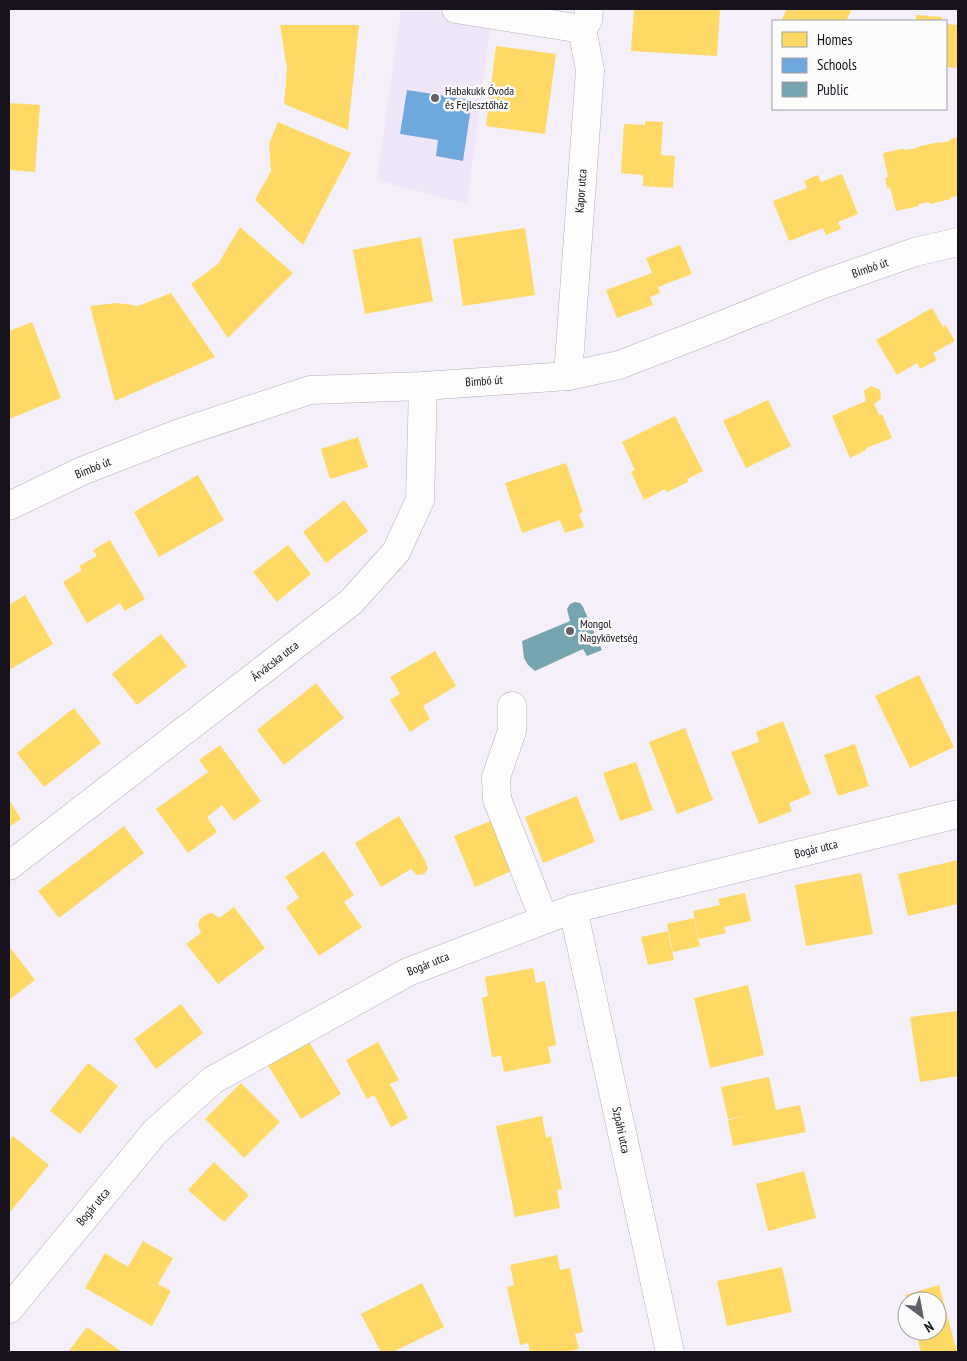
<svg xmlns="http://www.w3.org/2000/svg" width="967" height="1361" viewBox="0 0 967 1361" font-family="'PT Sans Narrow',sans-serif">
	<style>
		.built { fill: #f0e6f9 }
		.homes { fill: #ffd966 }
		.schools { fill: #6fa8dc }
		.public { fill: #76a5af }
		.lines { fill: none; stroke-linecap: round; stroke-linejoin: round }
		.minor-casing { stroke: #b4afb8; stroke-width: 29 }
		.minor { stroke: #fdfdfe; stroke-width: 28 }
		.poi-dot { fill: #645f69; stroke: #fcfcfc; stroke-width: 2 }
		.labels { text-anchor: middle; stroke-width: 5; stroke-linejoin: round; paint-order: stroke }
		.poi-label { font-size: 12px; fill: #17121c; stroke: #fcfcfc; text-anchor: start }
		.street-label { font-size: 12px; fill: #17121c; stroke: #fcfcfc }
	</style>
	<rect width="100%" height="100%" fill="#f4eff8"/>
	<polygon class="built" points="401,9 456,9 492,15 467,204 377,180"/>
	<g class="homes">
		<polygon points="634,9 720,9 717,56 631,51"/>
		<polygon points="787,9 852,9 846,21 781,21"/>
		<polygon points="916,15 942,17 942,21 916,21"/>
		<polygon points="946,24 958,25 958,68 946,67"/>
		<polygon points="280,25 359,25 348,130 284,104 287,69"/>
		<polygon points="496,46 556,54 545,134 486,126"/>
		<polygon points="9,103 40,105 35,172 9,170"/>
		<polygon points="645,121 663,122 661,155 675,156 673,188 643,186 643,175 621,173 624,124 645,125"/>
		<polygon points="278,122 351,153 303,245 255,200 271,171 269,144"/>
		<polygon points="958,137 958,196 951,197 951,199 930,204 929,202 918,204 919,206 896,211 890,187 887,188 885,178 888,177 883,153 902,149 906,150 917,148 917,147 939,142 939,143 950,141 950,139"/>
		<polygon points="842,174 858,214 838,222 841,229 826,235 823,228 789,241 773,201 807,188 804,181 818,175 821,182"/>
		<polygon points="240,227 293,273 228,338 191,284 218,264"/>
		<polygon points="525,228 535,295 463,306 453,239"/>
		<polygon points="421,237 433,301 365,314 353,250"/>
		<polygon points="680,245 692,274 658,287 660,293 650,297 653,305 617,318 606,290 652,273 646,258"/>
		<polygon points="171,293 215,357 115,401 90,306 117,303 138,306"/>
		<polygon points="932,308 943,327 946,325 955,341 933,353 937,360 920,369 917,363 897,375 876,340"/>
		<polygon points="32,322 61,398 9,419 9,331"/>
		<polygon points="871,386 880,390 881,399 874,404 879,415 882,414 892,438 866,448 866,450 850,458 832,416 866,401 864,391"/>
		<polygon points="768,400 791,446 746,468 723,421"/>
		<polygon points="675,416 703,471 687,479 688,482 667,492 665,489 644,500 631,472 635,470 622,442"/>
		<polygon points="358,437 368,467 330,479 321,449"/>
		<polygon points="566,463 583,512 579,514 584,527 565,533 560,520 522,533 505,483"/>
		<polygon points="198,475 224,520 159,557 134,512"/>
		<polygon points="344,500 368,531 326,563 303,532"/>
		<polygon points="110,540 145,599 125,611 120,603 87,623 63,582 82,570 79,566 97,556 93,550"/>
		<polygon points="288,545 311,574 277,602 253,572"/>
		<polygon points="25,595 53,644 9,670 9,605"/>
		<polygon points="161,634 187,666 137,705 112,674"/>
		<polygon points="435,651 456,686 423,706 430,719 410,732 390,700 400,694 390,677"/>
		<polygon points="919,675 954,747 910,768 875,696"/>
		<polygon points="316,683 344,718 284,765 257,730"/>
		<polygon points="74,708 101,743 44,787 17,753"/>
		<polygon points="783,721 811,794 789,803 792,811 759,824 731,752 759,742 756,732"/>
		<polygon points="685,728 713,800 677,814 649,742"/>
		<polygon points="855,744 869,786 838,796 824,755"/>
		<polygon points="220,745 261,801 234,821 222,805 207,817 217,832 188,853 156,809 208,772 199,760"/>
		<polygon points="636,762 653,810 620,821 603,773"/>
		<polygon points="577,796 595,842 543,863 525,817"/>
		<polygon points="9,800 21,819 9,827"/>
		<polygon points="399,816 425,860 428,869 424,874 417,875 411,869 381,887 355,843"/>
		<polygon points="493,820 514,870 475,887 454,836"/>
		<polygon points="124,826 144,853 59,918 38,891"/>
		<polygon points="324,851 354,895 344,902 362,927 319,956 286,907 299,898 285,877"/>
		<polygon points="958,860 958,904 908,916 898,874"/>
		<polygon points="861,873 873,934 806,946 795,885"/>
		<polygon points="745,893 751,921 724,927 726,933 699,939 693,911 720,905 718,899"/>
		<polygon points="234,907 265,948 218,984 186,944 201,933 198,925 200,919 206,915 212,913 219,918"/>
		<polygon points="694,918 700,946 673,952 667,924"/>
		<polygon points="668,931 674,960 648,965 641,937"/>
		<polygon points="9,946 35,980 9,1000"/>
		<polygon points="533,968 536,983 545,981 556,1045 548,1047 551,1063 504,1072 501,1056 492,1057 482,998 488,996 485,977"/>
		<polygon points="748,985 764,1055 710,1068 694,998"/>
		<polygon points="181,1004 203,1033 156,1069 134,1039"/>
		<polygon points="958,1011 958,1076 920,1082 910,1017"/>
		<polygon points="306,1037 341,1094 301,1119 266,1062"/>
		<polygon points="378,1042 399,1080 390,1084 408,1118 391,1127 374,1095 367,1099 346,1060"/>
		<polygon points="88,1063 118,1086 80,1134 50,1111"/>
		<polygon points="769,1077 776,1110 800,1105 806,1132 733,1146 728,1120 746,1116 728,1119 721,1087"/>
		<polygon points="241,1083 280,1122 244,1158 205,1119"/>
		<polygon points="542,1116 546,1138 551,1136 562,1189 557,1190 560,1208 515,1217 496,1126"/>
		<polygon points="13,1136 49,1165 9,1213 9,1141"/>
		<polygon points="214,1162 249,1195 224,1222 188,1190"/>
		<polygon points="804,1171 816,1218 768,1231 756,1184"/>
		<polygon points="143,1241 173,1258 158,1284 171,1291 152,1326 85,1288 105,1253 128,1267"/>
		<polygon points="557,1255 560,1270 570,1268 583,1332 575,1334 579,1349 565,1352 530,1352 528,1343 520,1345 507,1287 514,1285 510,1265"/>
		<polygon points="782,1267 792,1312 727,1326 717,1281"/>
		<polygon points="422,1283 444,1327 393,1352 381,1352 361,1314"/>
		<polygon points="939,1285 957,1352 921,1352 915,1331 937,1331 937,1301 907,1301 905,1295"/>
		<polygon points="87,1327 122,1352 68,1352"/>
	</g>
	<polygon class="schools" points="407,90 472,100 463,161 436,156 438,140 400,134"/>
	<polygon class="public" points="575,602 580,603 583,607 602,650 587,656 583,649 535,671 528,665 524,658 522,641 570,621 567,609 570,604"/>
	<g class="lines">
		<defs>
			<g id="minor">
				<polyline points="456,9 582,29"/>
				<polyline points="568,376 590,70 582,29 588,20 589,9"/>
				<polyline points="9,506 82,471 177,434 310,390 423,386 568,376 619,365 702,333 821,285 915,252 958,242"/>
				<polyline points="512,706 512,731 496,777 497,799 544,919"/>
				<polyline points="9,866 351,602 396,552 420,500 423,386"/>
				<polyline points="573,909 670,1352"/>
				<polyline points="9,1309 155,1132 213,1080 408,972 573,909 958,814"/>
			</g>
		</defs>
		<use href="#minor" class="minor-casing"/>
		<use href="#minor" class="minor"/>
	</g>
	<g class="poi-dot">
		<circle cx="435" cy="98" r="5"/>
		<circle cx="570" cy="631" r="5"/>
	</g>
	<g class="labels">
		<g class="poi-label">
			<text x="445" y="95">Habakukk Óvoda<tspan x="445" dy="14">és Fejlesztőház</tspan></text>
			<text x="580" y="628">Mongol<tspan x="580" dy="14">Nagykövetség</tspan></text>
		</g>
		<g class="street-label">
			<text transform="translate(581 191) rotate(-86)" y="4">Kapor utca</text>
			<text transform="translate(870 268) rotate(-19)" y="4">Bimbó út</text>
			<text transform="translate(484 381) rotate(-4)" y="4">Bimbó út</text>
			<text transform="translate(93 468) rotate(-22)" y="4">Bimbó út</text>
			<text transform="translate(275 661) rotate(-38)" y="4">Árvácska utca</text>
			<text transform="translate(816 849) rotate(-14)" y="4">Bogár utca</text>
			<text transform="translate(428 964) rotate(-22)" y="4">Bogár utca</text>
			<text transform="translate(621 1130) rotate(78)" y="4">Szpáhi utca</text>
			<text transform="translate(93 1207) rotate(-50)" y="4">Bogár utca</text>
		</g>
	</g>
	<rect width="967" height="1361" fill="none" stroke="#17121c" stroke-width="20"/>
	<rect x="772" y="20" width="175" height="90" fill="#fcfcfc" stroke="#a09ea2"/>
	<rect x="782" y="32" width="25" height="15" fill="#ffd966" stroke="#a09ea2"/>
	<text x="817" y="45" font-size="15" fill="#17121c">Homes</text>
	<rect x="782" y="58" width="25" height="15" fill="#6fa8dc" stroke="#a09ea2"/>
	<text x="817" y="70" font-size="15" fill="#17121c">Schools</text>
	<rect x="782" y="82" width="25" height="15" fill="#76a5af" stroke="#a09ea2"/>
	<text x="817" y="95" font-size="15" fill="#17121c">Public</text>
	<g transform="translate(922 1316) rotate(148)"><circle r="24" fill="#fcfcfc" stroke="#a09ea2"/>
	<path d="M0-4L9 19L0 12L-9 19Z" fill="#645f69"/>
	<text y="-8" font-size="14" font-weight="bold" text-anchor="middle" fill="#17121c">N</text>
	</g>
</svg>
